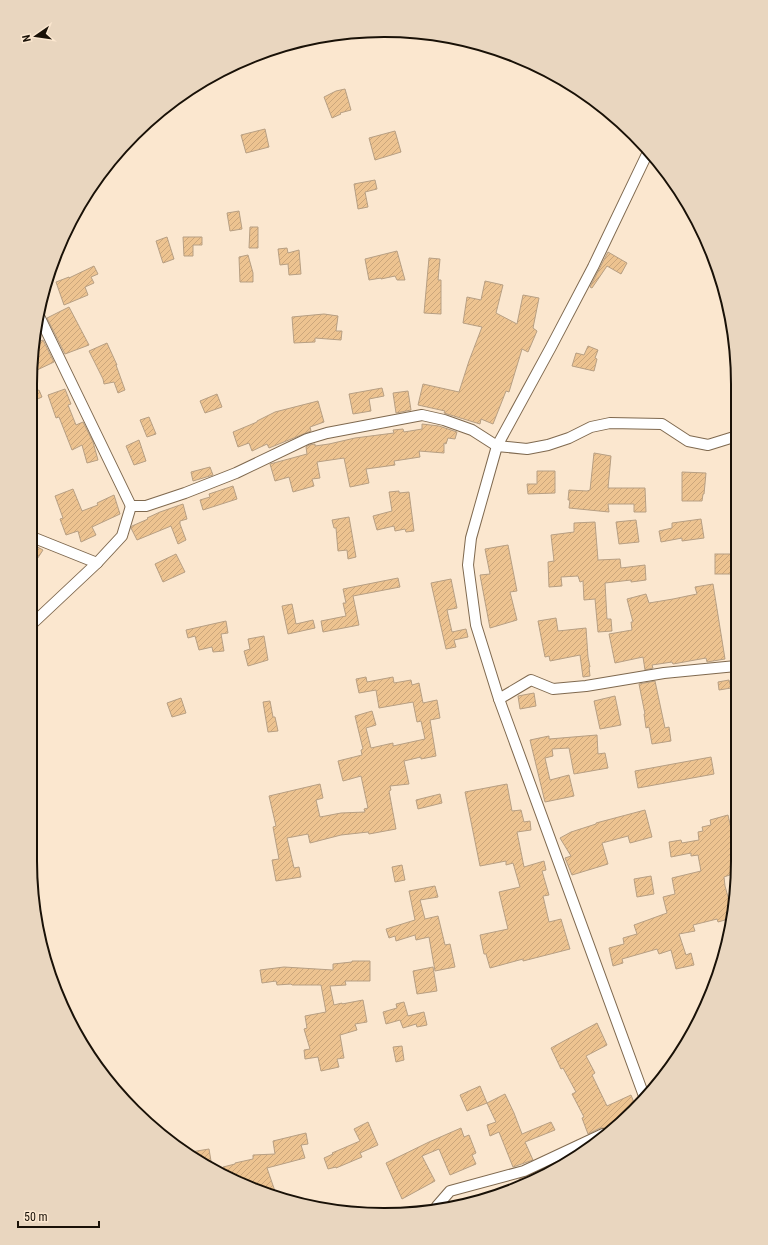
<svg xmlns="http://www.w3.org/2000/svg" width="768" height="1245" viewBox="0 0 768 1245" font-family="'Roboto Condensed',sans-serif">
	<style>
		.building { fill: url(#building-hatch); stroke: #b79f83 }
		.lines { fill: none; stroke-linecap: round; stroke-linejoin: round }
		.street-casing { stroke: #7f694f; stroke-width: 12 }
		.street { stroke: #fff; stroke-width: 10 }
		.rim { fill: none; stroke: #191107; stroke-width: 2 }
	</style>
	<defs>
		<pattern id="building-hatch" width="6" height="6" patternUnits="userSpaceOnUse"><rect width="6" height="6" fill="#edc390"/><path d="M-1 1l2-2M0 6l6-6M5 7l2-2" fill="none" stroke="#cba67b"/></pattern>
	</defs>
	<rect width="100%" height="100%" fill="#fbe7cf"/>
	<g class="building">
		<polygon points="345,89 351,110 340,113 341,114 332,118 324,97 336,91"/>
		<polygon points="265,129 269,147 246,153 241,135"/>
		<polygon points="395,131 401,152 375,160 369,138"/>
		<polygon points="375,180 377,189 365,192 368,207 358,209 354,184"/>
		<polygon points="239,211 242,229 230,231 227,213"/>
		<polygon points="250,227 258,227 258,248 249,248"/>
		<polygon points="167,237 174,259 163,263 156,241"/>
		<polygon points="183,237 202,237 202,245 193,245 193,256 184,256"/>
		<polygon points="287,248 288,253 299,250 301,274 289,275 288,264 280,265 278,249"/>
		<polygon points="397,251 405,280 397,280 395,276 381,279 381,278 369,280 365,259"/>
		<polygon points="608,252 627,263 621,274 607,266 592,288 590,287"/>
		<polygon points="248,255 253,273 253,282 240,282 239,257"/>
		<polygon points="429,258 440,259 438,280 441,280 441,314 424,313"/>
		<polygon points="94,266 98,274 91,277 94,283 85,287 88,295 64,305 56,282 69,277 69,278"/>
		<polygon points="485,281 503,285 496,313 517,324 523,295 539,298 533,328 537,331 528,352 522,349 509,392 506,391 493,424 481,419 480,424 444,413 445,411 418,405 423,384 459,392 469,361 482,327 463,323 467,297 481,300"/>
		<polygon points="69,307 89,345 65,354 47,318"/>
		<polygon points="324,314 338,316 336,331 342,331 341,340 315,338 315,342 294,343 292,317"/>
		<polygon points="43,340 54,362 37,370 33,359 33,344"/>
		<polygon points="107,343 117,365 116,365 125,390 118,393 114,382 104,384 103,379 89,351"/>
		<polygon points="588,346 598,350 595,358 597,359 594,371 572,366 576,353 584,355"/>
		<polygon points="382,388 384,396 369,399 371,411 353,414 349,394"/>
		<polygon points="65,389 71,404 68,405 76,425 83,422 93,442 98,460 87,463 82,445 72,450 59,417 56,418 48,395"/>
		<polygon points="39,390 42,397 33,401 33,392"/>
		<polygon points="408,391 411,410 396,413 393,393"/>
		<polygon points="217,394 222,407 205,413 200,401"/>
		<polygon points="318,401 324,422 310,427 311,431 269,448 267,444 252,451 249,443 238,447 233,432 257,422 257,421 275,412"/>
		<polygon points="149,417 156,434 147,437 140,420"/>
		<polygon points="422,424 439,426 457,432 455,439 448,438 446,444 444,443 444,453 419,451 420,457 394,461 395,465 366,469 369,483 350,487 344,458 317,462 320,478 312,479 314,486 293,492 289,477 275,481 270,464 307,454 306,447 309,445 315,444 315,446 329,444 355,438 394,433 393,430 403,429 404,432 422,429"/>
		<polygon points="139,440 146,461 134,465 126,446"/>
		<polygon points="594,453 611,456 608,488 645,488 646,512 634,512 634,504 608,504 609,512 569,508 570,500 568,500 569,490 587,491 590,490"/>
		<polygon points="210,467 213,475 193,481 191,472"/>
		<polygon points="537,471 555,471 555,493 528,494 527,484 537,484"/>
		<polygon points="682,472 706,473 704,494 703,494 702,501 682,501"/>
		<polygon points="233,486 237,499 203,510 200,500 210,497 209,494"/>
		<polygon points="73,489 82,511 98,505 97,503 114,495 120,514 92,527 96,535 81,542 78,531 66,535 60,519 63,518 55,496"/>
		<polygon points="399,491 399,493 409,492 414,531 406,532 405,529 395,531 394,526 377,530 373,516 392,511 389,492"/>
		<polygon points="183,504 187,519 180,521 180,524 186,540 178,544 171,526 137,540 131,528 132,526 148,519 147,518 160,512"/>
		<polygon points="349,517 356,557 348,559 347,550 338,551 336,528 334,528 332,520"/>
		<polygon points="701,519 704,538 682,541 682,538 661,542 659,531 672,528 672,523"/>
		<polygon points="636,520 639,542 619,544 616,522"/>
		<polygon points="595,522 598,560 620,559 621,568 645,565 646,580 631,582 631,580 605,583 607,619 611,619 612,631 598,632 595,599 584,600 583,581 580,582 578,576 561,577 562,586 549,587 548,562 554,561 551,535 574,532 574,523"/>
		<polygon points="32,544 43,550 32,567"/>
		<polygon points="508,545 517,591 510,592 517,620 490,628 480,575 490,574 485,549"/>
		<polygon points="176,554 185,572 163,582 155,564"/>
		<rect x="715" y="554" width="20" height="20"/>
		<polygon points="398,578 400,587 353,596 359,625 323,632 321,621 346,616 343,603 346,603 343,589"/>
		<polygon points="451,579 457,608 447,610 452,632 466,629 468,637 454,640 456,647 446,649 431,583"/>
		<polygon points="713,584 725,659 707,662 706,658 673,664 672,662 652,665 653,668 645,670 643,657 615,663 609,634 632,630 631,622 633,622 627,599 646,594 649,603 673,599 697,594 695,587"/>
		<polygon points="292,604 296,624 313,620 315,628 288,634 282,606"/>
		<polygon points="556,618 558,631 586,628 588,657 590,667 589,667 590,676 583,677 580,655 550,661 549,656 545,657 538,621"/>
		<polygon points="226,621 228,633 221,634 224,651 213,652 212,647 199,650 195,636 188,638 186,630"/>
		<polygon points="264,636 268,660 248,666 244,651 250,649 248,639"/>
		<polygon points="366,677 367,682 393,677 394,683 411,680 412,685 419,683 423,703 437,700 440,718 430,720 436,756 421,759 421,757 404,761 409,784 390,786 391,790 389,791 396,829 369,834 368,832 341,835 310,843 308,834 287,838 294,868 299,867 301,877 276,881 272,860 279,859 273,827 276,826 269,796 320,784 323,798 316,800 320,817 341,813 365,812 364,809 368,808 361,776 343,781 338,761 362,755 361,750 363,749 355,716 372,711 376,725 366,728 371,748 393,743 393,746 425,739 421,721 417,722 413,702 379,708 376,690 359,693 356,679"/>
		<polygon points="729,680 731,688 719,690 718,682"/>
		<polygon points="655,681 665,728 669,727 671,741 652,744 649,727 646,728 644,714 645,714 639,684"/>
		<polygon points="534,693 536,706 520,709 518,696"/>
		<polygon points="615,696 621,725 600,729 594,701"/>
		<polygon points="181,698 186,713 172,717 167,703"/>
		<polygon points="270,701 273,717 275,717 278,731 268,732 263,702"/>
		<polygon points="597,735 598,754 605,753 608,768 574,774 569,748 552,749 553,756 545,758 550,780 569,775 574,796 545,802 530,740 549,736 549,739"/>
		<polygon points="711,757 714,774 638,788 635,771"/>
		<polygon points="507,784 512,811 521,810 524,822 530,821 531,830 517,832 524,867 544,861 546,870 542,871 549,895 543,896 549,922 561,919 570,949 523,961 523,959 490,968 486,954 484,954 480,935 508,929 499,892 520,887 513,863 506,865 506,861 480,866 465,792"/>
		<polygon points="440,794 442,803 418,809 416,800"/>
		<polygon points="645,810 652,837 630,843 628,836 602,843 608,864 572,875 565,858 571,856 560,838 571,832 596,824 596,823"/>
		<polygon points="728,815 733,837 735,836 735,853 730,854 735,873 724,877 725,886 733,915 732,918 718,922 717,919 693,925 695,931 679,934 686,955 691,953 694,965 676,969 671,950 659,954 657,949 622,959 623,963 613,966 609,948 624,944 623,938 637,934 634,925 667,913 663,897 675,894 672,878 701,871 698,855 691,856 691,853 671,857 669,842 681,840 682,843 699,840 698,832 703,831 702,827 711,825 710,820"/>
		<polygon points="402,865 405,880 395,882 392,867"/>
		<polygon points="651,876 654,894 637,897 634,879"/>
		<polygon points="435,886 438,897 420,900 425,919 438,916 445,945 450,944 455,967 435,971 429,937 416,940 415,935 396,941 395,936 389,938 386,929 415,920 409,891"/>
		<polygon points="352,961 370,961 370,981 345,981 346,985 330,986 334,1005 342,1003 342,1004 363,1000 367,1022 355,1024 357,1030 340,1035 344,1058 337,1059 339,1067 321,1071 318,1057 305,1059 304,1050 310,1049 304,1029 307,1028 305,1016 326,1012 321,985 292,985 291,984 277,985 276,981 262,983 260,970 284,967 333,970 333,964 352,962"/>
		<polygon points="433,967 437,991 417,994 413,971"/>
		<polygon points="404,1002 408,1016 424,1012 427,1025 417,1027 416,1024 403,1028 400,1020 386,1024 383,1012 397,1008 396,1004"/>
		<polygon points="597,1023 607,1045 586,1056 595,1073 592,1075 607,1106 631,1095 635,1105 613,1125 606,1128 600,1128 588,1134 582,1118 584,1117 572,1094 576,1092 563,1068 561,1069 551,1048"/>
		<polygon points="402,1046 404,1060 396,1062 393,1047"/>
		<polygon points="480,1086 487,1103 467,1111 460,1095"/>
		<polygon points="505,1094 514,1113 522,1134 551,1122 555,1130 525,1142 533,1160 513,1167 499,1132 490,1136 487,1125 496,1122 487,1103"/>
		<polygon points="368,1122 378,1145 360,1153 362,1157 336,1168 336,1167 328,1169 324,1158 333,1154 332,1153 360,1141 354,1129"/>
		<polygon points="461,1128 464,1137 469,1135 476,1153 472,1155 476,1164 450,1175 439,1149 422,1156 435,1181 402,1199 386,1163 429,1142"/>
		<polygon points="306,1133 308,1144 301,1145 305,1158 267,1168 277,1197 270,1196 225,1174 223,1167 235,1164 235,1163 253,1159 253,1155 275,1154 273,1141"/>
		<polygon points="209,1149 211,1161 201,1162 185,1153"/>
		<polygon points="537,1172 539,1176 521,1185 519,1179"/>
	</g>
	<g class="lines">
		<defs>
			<g id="street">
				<polyline points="39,316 131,506"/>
				<polyline points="32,537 97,563 122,536 131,506 146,506 185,493 236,473 307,439 327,433 422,415 444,420 472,430 497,446 551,347 593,267 649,150"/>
				<polyline points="31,625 97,563"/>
				<polyline points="499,699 531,680 553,689 586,686 664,673 736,666"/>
				<polyline points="644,1096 499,699 476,625 468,565 471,538 497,446 527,449 548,445 569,438 591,427 610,423 662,424 688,441 708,445 737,436"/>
				<polyline points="437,1206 450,1191 524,1171 603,1134"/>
			</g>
		</defs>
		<use href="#street" class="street-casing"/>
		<use href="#street" class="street"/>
	</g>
	<path d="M0 0H768V1245H0ZM384 37H384A347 347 0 0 1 731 384V861A347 347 0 0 1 384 1208H384A347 347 0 0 1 37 861V384A347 347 0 0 1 384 37Z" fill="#e9d6bf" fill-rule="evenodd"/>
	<path class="rim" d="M384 37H384A347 347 0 0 1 731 384V861A347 347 0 0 1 384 1208H384A347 347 0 0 1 37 861V384A347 347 0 0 1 384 37Z"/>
	<g transform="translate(36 36) rotate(257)" stroke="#fbe7cf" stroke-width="3" paint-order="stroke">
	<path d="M0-3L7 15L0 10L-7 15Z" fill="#191107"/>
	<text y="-6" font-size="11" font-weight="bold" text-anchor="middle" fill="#191107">N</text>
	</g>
	<path d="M18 1221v6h81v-6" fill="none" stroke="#191107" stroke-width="2"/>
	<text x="24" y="1221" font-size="12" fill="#191107" stroke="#fbe7cf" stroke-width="3" paint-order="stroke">50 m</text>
</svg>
